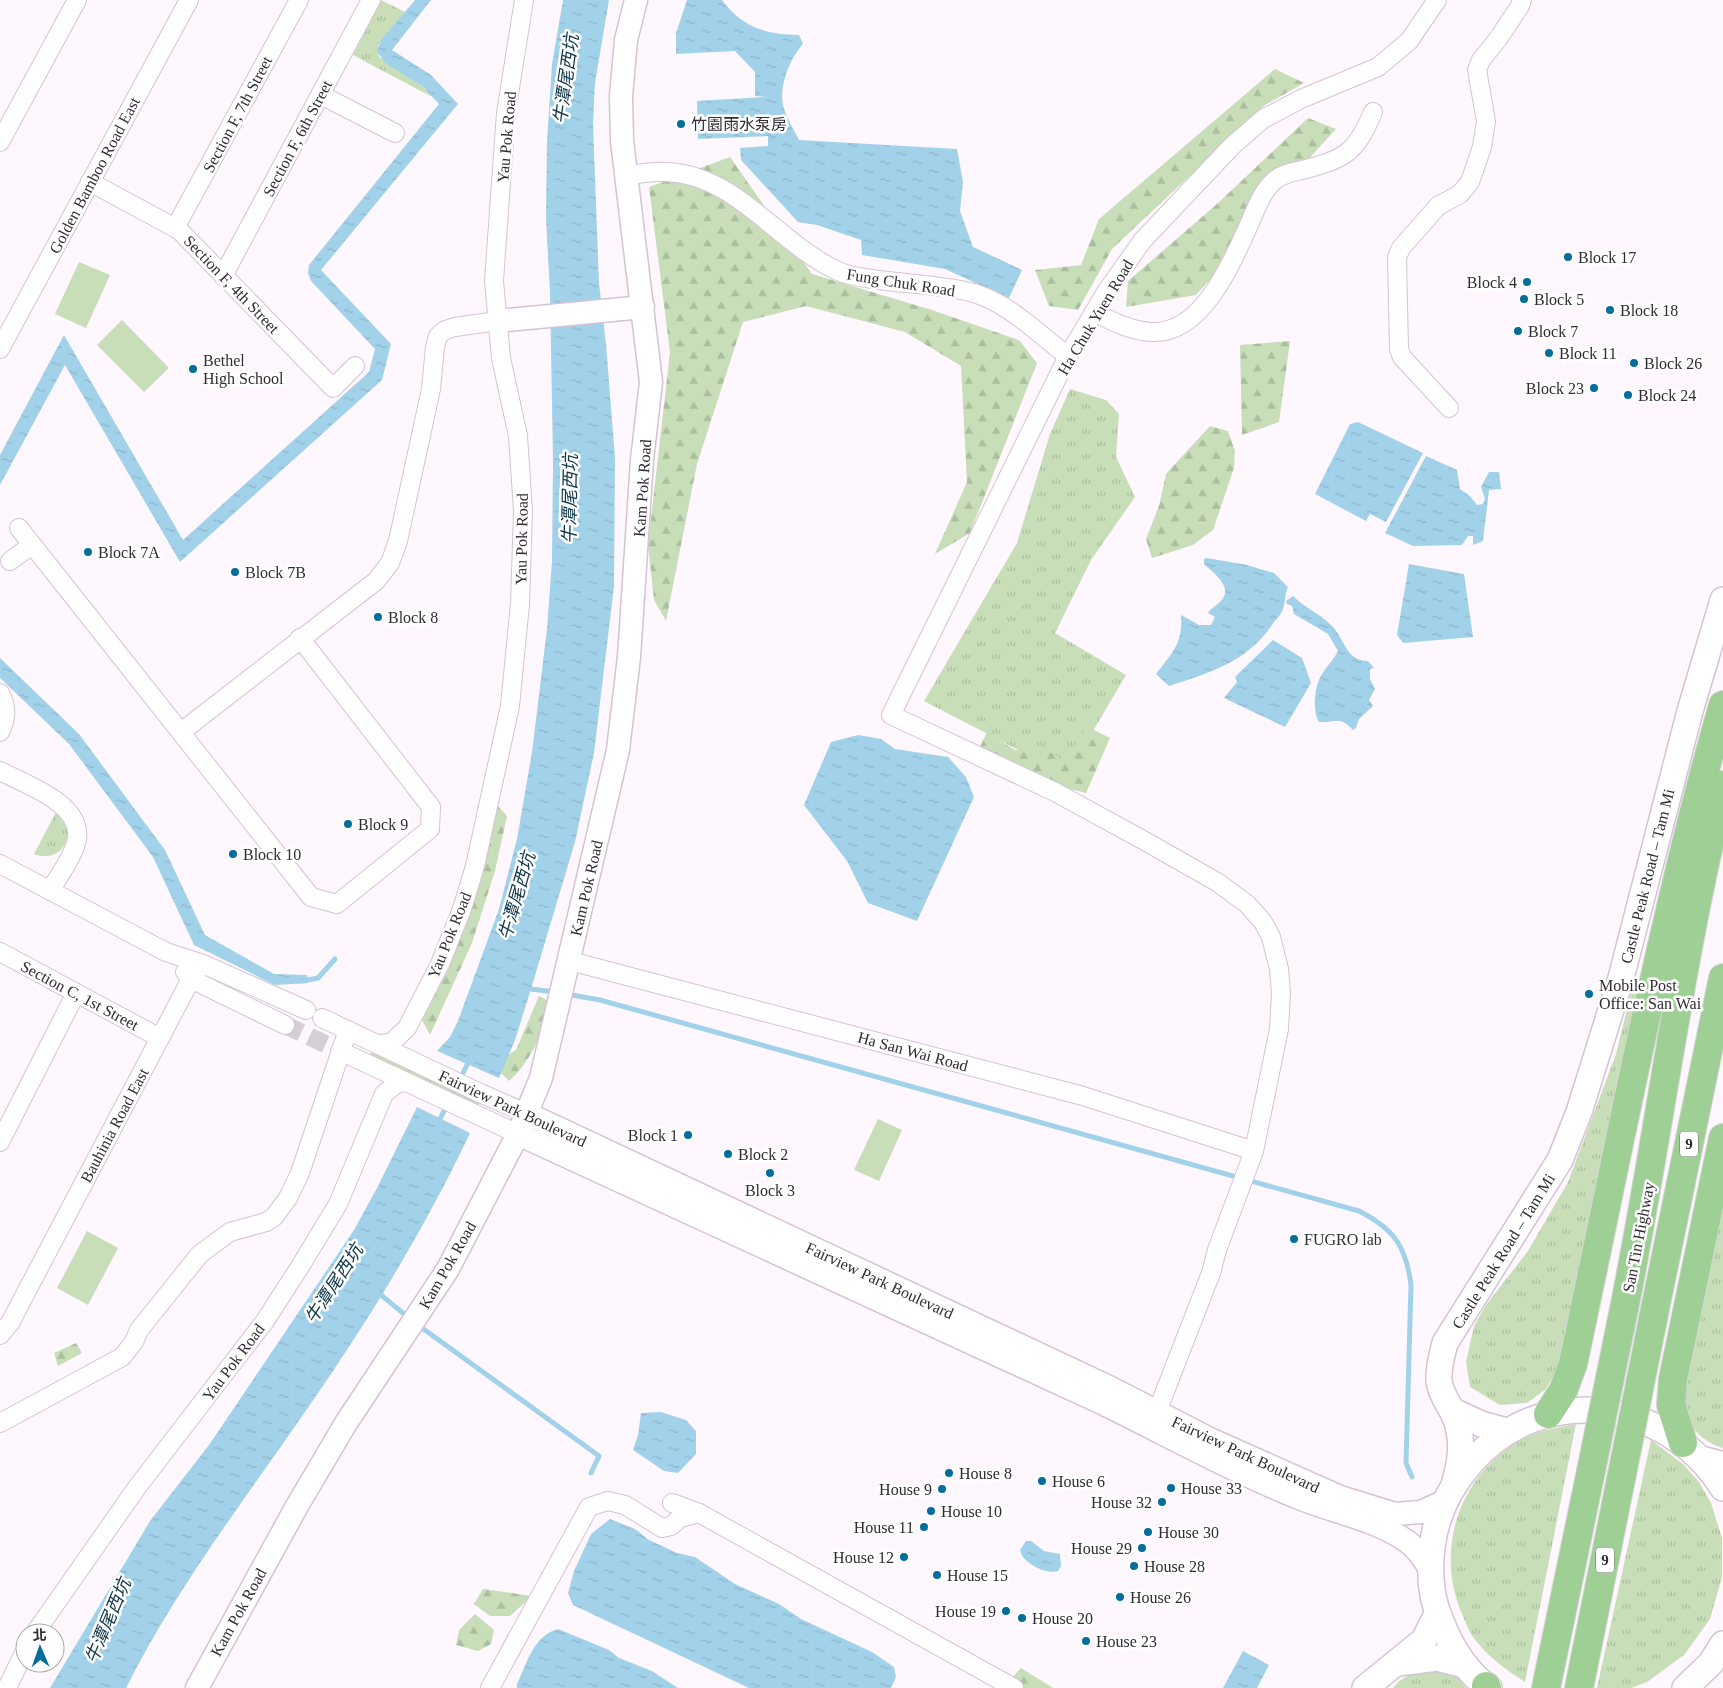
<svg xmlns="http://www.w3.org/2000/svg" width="1723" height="1688" viewBox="0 0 1723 1688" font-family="'Times New Roman','Noto Sans TC',serif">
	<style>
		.grass { fill: url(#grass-tufts) }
		.forest { fill: url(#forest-firs) }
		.pitch { fill: #c7deb8 }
		.water { fill: url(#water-ripples) }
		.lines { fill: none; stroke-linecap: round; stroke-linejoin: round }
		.stream { stroke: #a2d2ea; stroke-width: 5 }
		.minor-tunnel { stroke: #d5ced5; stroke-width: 18; stroke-dasharray: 18 9; stroke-linecap: butt }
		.minor-casing { stroke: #d4c3d4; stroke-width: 20 }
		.tertiary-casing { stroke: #d4c3d4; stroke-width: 25 }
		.secondary-casing { stroke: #d4c3d4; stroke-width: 28 }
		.motorway-casing { stroke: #d6d5d6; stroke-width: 30 }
		.minor { stroke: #fff; stroke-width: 18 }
		.tertiary { stroke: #fff; stroke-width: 22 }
		.secondary { stroke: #fff; stroke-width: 25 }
		.motorway { stroke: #9ecf94; stroke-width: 28 }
		.motorway-bridge-casing { stroke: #d6d5d6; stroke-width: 30; stroke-linecap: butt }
		.motorway-bridge { stroke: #9ecf94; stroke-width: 28 }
		.poi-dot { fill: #016e9b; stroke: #fff; stroke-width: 2 }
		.labels { text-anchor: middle; stroke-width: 5; stroke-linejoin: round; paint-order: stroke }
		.shield { fill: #fff; stroke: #706b70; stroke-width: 1 }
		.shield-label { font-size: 15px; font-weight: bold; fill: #322b32 }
		.street-label { font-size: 16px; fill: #322b32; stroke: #fff }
		.poi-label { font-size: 16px; fill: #322b32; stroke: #fff; text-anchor: start }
		.water-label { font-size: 18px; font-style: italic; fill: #0e3648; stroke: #fff }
	</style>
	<defs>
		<pattern id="grass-tufts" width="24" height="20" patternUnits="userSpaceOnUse" patternTransform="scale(1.25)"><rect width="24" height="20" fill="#c7deb8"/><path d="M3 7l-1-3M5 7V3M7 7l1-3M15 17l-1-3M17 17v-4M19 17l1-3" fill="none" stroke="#abbf9f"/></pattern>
		<pattern id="forest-firs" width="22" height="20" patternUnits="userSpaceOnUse" patternTransform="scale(1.25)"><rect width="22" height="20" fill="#c7deb8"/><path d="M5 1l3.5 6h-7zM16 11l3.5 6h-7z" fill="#abbf9f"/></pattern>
		<pattern id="water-ripples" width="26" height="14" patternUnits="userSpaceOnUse" patternTransform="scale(1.25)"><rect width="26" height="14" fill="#a2d2ea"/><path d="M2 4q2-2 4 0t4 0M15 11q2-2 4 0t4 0" fill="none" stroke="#8cb4c9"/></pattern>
	</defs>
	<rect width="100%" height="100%" fill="#fef7fe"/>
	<g class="grass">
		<polygon points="381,0 405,12 378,45 379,57 422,86 432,97 353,55"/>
		<polygon points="1070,389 1106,400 1119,414 1116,457 1135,497 1091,560 1055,633 1126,675 1067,775 924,701 1017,543 1050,434"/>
		<path d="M 56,812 C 80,831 63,865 34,854 Z"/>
		<polygon points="1632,989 1640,1001 1561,1363 1546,1389 1527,1403 1500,1405 1470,1387 1466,1362 1474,1326 1486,1305 1528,1251 1568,1182 1616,1054"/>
		<polygon points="372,1051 480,1102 477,1109 368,1058"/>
		<path d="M 1723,1193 L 1723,1448 C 1701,1442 1689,1426 1681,1405 Z"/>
		<path d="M 1576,1424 L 1525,1682 C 1505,1669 1485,1655 1471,1634 C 1467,1628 1465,1620 1462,1614 C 1435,1552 1458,1480 1514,1444 C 1533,1432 1555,1428 1576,1424 Z"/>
		<polygon points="1651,1440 1683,1464 1699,1482 1711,1503 1722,1538 1722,1577 1710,1619 1684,1655 1647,1682 1631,1688 1597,1688"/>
		<polygon points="1424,1666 1451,1669 1466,1688 1393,1688 1399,1681"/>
	</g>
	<g class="forest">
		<polygon points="1275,69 1304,83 1265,105 1112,249 1078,310 1049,306 1035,270 1081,265 1099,219"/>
		<polygon points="1308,118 1336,129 1295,174 1243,222 1223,266 1196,295 1126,307 1128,281 1217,204"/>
		<polygon points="730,157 812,274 932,310 1019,340 1037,363 970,533 935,554 967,482 961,366 905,332 806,306 743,322 697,464 666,621 654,600 648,545 670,352 649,187"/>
		<polygon points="1290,341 1279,422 1242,435 1240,345"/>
		<polygon points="1210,426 1228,431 1235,451 1234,468 1213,530 1193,545 1152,558 1146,539 1159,506 1166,474"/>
		<polygon points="1086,726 1110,738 1086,793 1054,785 1024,767 1005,776 979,749 987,732 1015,750 1041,747 1065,761"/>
		<polygon points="496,804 507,816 495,871 472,943 430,1035 421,1018"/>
		<path d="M 539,996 L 554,1004 C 544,1030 530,1063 509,1081 L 492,1064 L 516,1050 Z"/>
		<polygon points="76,1343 82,1353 58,1366 54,1353"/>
		<polygon points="483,1589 532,1596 510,1616 490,1616 474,1604"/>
		<polygon points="475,1614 494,1630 491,1644 478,1651 456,1645 459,1630"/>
		<polygon points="1021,1668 1053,1688 1002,1688"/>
	</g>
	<g class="pitch">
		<polygon points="79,262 110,275 86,328 55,314"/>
		<polygon points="122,320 169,368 144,392 97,345"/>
		<polygon points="878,1119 902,1130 879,1181 854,1170"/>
		<polygon points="87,1231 118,1248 88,1305 57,1288"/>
	</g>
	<g class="water">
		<polygon points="415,0 431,0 392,50 431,75 458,104 321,270 391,344 382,380 180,562 65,365 0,485 0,455 64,335 183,540 369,372 375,349 311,281 308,273 309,265 439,104 422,86 384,62 377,51 381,40"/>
		<polygon points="563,0 609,0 595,83 593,124 599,283 606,344 615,458 614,586 594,753 575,842 531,989 515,1040 499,1078 437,1051 450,1037 458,1021 499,909 517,839 532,752 547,629 552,561 553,462 550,293 546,218 547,142 552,64"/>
		<path d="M 687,0 L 722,0 C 743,28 765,34 799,35 L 803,44 C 790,58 779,86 783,105 C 786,117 794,130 799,140 L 957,149 L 963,182 L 960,211 L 973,247 L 1022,270 L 1009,298 L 945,269 L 862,255 L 861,240 L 817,225 L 798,222 L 741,160 L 740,148 L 768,146 L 768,136 L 698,139 L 697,101 L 766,97 L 755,96 L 755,72 L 735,51 L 676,54 L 676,33 Z"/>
		<polygon points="1358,422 1423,453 1386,522 1370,514 1366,521 1315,494 1350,424"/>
		<polygon points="1426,456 1457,470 1460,489 1470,496 1477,505 1483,504 1485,499 1481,487 1489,472 1499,472 1501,489 1489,490 1483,541 1473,545 1473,536 1468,536 1462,545 1413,546 1385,533"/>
		<path d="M 1207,558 L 1247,565 L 1274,573 L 1288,587 C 1284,595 1286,601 1283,609 C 1281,615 1275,620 1272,625 C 1247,662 1209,673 1169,686 L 1156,674 C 1173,652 1183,643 1181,615 L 1199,625 L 1211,625 L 1215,617 L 1208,613 C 1212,607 1216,606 1220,602 C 1235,587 1213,573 1204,564 L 1204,559 Z"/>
		<polygon points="1409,564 1464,574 1473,637 1403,643 1397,635"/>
		<path d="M 1293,596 C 1305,608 1319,613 1331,625 C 1345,638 1345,661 1368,661 L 1374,668 L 1370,669 L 1370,679 L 1375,689 L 1369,700 L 1373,706 L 1359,719 L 1356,728 L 1353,730 C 1339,715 1336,723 1319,722 C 1313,713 1314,691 1319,680 C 1323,670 1333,661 1338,651 L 1328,634 L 1294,614 L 1292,606 L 1287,604 L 1286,601 Z"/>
		<polygon points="1273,640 1302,658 1311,683 1285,727 1224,698 1237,682 1235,677"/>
		<polygon points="0,658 79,734 165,850 205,935 274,974 307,975 308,983 275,985 194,945 153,857 69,744 0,678"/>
		<polygon points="858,735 881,739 895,749 948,757 966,777 974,797 917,921 868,903 847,861 804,805 831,742"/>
		<path d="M 417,1107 L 470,1133 C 425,1229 365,1326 305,1412 C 242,1503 176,1589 126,1688 L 50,1688 L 150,1521 L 209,1445 L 354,1230 L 378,1186 Z"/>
		<polygon points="661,1412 686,1420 696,1431 696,1454 678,1473 664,1471 633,1450 638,1435 641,1413"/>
		<polygon points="610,1519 635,1529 649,1540 677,1553 695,1557 735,1584 779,1604 801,1619 872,1652 894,1667 896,1677 891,1688 749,1688 573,1605 568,1593 574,1571 591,1534"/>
		<path d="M 1026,1541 L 1031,1541 L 1044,1551 L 1060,1554 L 1061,1566 L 1058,1571 C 1046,1575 1022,1563 1020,1550 Z"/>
		<path d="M 558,1629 L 609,1650 L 619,1658 L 652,1671 L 678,1688 L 517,1688 L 517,1684 C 527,1663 534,1635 558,1629 Z"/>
		<polygon points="1243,1651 1269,1665 1257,1688 1223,1688"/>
	</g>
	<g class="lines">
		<g class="stream">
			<polyline points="302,981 318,978 335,959"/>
			<polyline points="531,989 555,992"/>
			<path d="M 566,994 L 600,1000 L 1359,1211 C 1394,1229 1406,1246 1411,1285 L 1406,1463 L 1412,1477"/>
			<polyline points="438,1123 470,1059"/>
			<polyline points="375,1290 409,1318"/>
			<polyline points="418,1325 599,1456 591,1473"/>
		</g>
		<polyline class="minor-tunnel" points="285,1025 340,1051"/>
		<defs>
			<g id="minor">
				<polyline points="321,95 395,133"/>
				<polyline points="0,142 77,0"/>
				<path d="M 625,176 C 638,174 653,171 667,172 C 737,175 778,244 838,271 C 851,277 866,278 879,280 C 909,284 941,285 970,292 C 1007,301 1038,334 1068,356"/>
				<polyline points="90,182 179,230 333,388 355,366"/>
				<polyline points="175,228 299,0"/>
				<polyline points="223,276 371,0"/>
				<path d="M 1094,312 C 1112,321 1130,331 1151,332 C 1202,335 1231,264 1248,227 C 1255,212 1261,192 1274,181 C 1281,174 1293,172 1302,170 C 1345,159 1356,153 1373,112"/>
				<polyline points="0,349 189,0"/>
				<polyline points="1449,408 1402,357 1399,349 1397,257 1401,248 1438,206 1460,194 1470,182 1482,147 1486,121 1477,70 1481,60 1498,39 1520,6 1522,0"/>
				<polyline points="19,528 311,897 337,904 430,829 431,807 300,638"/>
				<polyline points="10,561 32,545"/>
				<path d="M 0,693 C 7,706 7,719 0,732"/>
				<polyline points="181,732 376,581 390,563 398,541 431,389 435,347 438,336 445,330 455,327 497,321"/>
				<path d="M 0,771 C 26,785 82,803 77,839 C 74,856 59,875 50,891"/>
				<polyline points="0,864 166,952 203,964 306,1010"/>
				<polyline points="0,952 160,1038"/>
				<polyline points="570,961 1083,1096 1254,1151"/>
				<polyline points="185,972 191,979 285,1025"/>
				<polyline points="322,1018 480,1093 528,1114"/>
				<polyline points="378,1045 392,1042 407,1028 440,964 462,909 475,866 510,706 520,604 523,511 518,436 501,358 494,281 506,113 524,0"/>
				<polyline points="340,1051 518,1134"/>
				<polyline points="0,1142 76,993"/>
				<polyline points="0,1335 10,1323 191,979 203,964"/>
				<polyline points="1153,1422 1211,1273 1217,1250 1254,1151 1279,1029 1281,993 1279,969 1271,937 1263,922 1247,904 1217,882 1143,840 1055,792 891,715 1068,356 1106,292 1143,240 1232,146 1263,119 1301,99 1378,67 1409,41 1437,0"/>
				<polyline points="0,1423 122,1357 134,1342 139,1330 200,1254 230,1232 266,1222 274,1217 288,1198 300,1173 348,1030"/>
				<polyline points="672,1503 699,1513 1014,1688"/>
				<polyline points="35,1633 138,1486 265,1321 301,1265 338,1204 384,1094 396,1084 406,1082"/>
				<polyline points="7,1688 25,1651"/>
				<polyline points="490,1688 589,1507 608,1501 625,1505 662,1528 671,1526 680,1518 699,1513"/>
			</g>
			<g id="tertiary">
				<polyline points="497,321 643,307"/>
				<polyline points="528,1114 1111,1388 1212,1440 1340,1497 1395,1514 1421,1512 1443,1502"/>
				<path d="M 518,1134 L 1104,1404 C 1169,1436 1232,1471 1299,1498 C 1333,1512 1374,1519 1405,1540 C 1416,1547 1423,1558 1430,1569"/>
				<polyline points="1699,1457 1723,1463"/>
				<polyline points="197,1688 297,1506 346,1423 448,1269 518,1134 541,1078 618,750 629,657 642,460 651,382 622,141 621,96 626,40 636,0"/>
			</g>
			<g id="secondary">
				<polyline points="1453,1411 1481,1424 1507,1431"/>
				<path d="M 1455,1481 C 1462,1458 1464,1435 1453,1413 C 1448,1403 1440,1392 1439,1381 C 1438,1368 1442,1355 1445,1343 L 1560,1160 L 1579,1112 L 1621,978 L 1690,711 L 1723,600"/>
				<polyline points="1398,1663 1437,1658 1465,1665"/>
				<polyline points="1365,1688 1424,1640 1437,1614"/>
				<path d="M 1489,1688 C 1466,1672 1451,1647 1441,1621 C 1430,1597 1429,1573 1432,1547 C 1436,1514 1449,1488 1471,1463 C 1542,1381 1666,1398 1723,1488"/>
				<polyline points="1685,1688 1711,1663 1723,1644"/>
			</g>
			<g id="motorway">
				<path d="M 1624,1309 C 1659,1135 1680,957 1723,785"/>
				<polyline points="1655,1309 1723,978"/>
				<path d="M 1548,1414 L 1563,1391 L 1573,1364 C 1620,1144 1661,922 1723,705"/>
				<polyline points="1683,1443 1671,1405 1673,1379 1723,1138"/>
				<polyline points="1486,1686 1487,1688"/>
				<polyline points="1546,1688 1591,1471"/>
				<polyline points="1579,1688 1622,1474"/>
			</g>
		</defs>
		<use href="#minor" class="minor-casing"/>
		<use href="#tertiary" class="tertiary-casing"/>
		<use href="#secondary" class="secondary-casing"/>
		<use href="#motorway" class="motorway-casing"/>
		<use href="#minor" class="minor"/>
		<use href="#tertiary" class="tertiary"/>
		<use href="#secondary" class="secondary"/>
		<use href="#motorway" class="motorway"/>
		<defs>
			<g id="motorway-bridge">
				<polyline points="1591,1471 1624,1309"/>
				<polyline points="1622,1474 1655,1309"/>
			</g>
		</defs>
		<use href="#motorway-bridge" class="motorway-bridge-casing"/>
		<use href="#motorway-bridge" class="motorway-bridge"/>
	</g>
	<g class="poi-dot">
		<circle cx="681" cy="124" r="5"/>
		<circle cx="1568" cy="257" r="5"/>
		<circle cx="1527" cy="282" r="5"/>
		<circle cx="1524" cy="299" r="5"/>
		<circle cx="1610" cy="310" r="5"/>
		<circle cx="1518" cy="331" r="5"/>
		<circle cx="1549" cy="353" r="5"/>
		<circle cx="1634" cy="363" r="5"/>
		<circle cx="193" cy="369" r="5"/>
		<circle cx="1594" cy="388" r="5"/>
		<circle cx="1628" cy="395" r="5"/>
		<circle cx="88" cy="552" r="5"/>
		<circle cx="235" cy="572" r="5"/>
		<circle cx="378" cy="617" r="5"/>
		<circle cx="348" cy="824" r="5"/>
		<circle cx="233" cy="854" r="5"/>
		<circle cx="1589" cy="994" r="5"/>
		<circle cx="688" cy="1135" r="5"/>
		<circle cx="728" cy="1154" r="5"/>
		<circle cx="770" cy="1173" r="5"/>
		<circle cx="1294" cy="1239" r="5"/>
		<circle cx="949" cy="1473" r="5"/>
		<circle cx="1042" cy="1481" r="5"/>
		<circle cx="1171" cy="1488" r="5"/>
		<circle cx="942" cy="1489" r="5"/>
		<circle cx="1162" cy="1502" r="5"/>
		<circle cx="931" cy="1511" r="5"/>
		<circle cx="924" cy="1527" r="5"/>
		<circle cx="1148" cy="1532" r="5"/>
		<circle cx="1142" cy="1548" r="5"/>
		<circle cx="904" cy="1557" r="5"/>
		<circle cx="1134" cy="1566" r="5"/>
		<circle cx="937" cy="1575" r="5"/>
		<circle cx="1120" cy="1597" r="5"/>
		<circle cx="1006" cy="1611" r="5"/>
		<circle cx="1022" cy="1618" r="5"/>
		<circle cx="1086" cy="1641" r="5"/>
	</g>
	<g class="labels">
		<g class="shield">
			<rect x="1680" y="1131.5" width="18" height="25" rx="4"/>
			<rect x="1596" y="1547.5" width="18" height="25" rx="4"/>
		</g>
		<g class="shield-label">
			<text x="1689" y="1149">9</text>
			<text x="1605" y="1565">9</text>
		</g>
		<g class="street-label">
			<text transform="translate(237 114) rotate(-62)" y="6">Section F, 7th Street</text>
			<text transform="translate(506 137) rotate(-85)" y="6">Yau Pok Road</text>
			<text transform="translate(297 138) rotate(-62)" y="6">Section F, 6th Street</text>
			<text transform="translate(94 175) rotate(-62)" y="6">Golden Bamboo Road East</text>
			<text transform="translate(901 282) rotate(9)" y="6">Fung Chuk Road</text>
			<text transform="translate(232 284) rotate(46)" y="6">Section F, 4th Street</text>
			<text transform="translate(1095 317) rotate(-59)" y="6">Ha Chuk Yuen Road</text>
			<text transform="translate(642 488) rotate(-86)" y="6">Kam Pok Road</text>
			<text transform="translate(521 539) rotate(-89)" y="6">Yau Pok Road</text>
			<text transform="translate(1647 876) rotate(-76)" y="6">Castle Peak Road – Tam Mi</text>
			<text transform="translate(586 888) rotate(-77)" y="6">Kam Pok Road</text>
			<text transform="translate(449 935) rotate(-68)" y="6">Yau Pok Road</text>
			<text transform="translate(80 995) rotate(28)" y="6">Section C, 1st Street</text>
			<text transform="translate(913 1051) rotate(15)" y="6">Ha San Wai Road</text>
			<text transform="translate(513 1108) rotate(25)" y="6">Fairview Park Boulevard</text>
			<text transform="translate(114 1125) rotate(-62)" y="6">Bauhinia Road East</text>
			<text transform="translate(1638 1237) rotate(-79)" y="6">San Tin Highway</text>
			<text transform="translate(1503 1251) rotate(-58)" y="6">Castle Peak Road – Tam Mi</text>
			<text transform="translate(447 1265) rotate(-60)" y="6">Kam Pok Road</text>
			<text transform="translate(880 1280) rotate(25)" y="6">Fairview Park Boulevard</text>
			<text transform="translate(233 1362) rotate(-53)" y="6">Yau Pok Road</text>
			<text transform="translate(1246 1454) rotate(25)" y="6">Fairview Park Boulevard</text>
			<text transform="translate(238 1612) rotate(-61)" y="6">Kam Pok Road</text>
		</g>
		<g class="poi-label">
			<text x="691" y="130">竹園雨水泵房</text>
			<text x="1578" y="263">Block 17</text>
			<text x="1517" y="288" text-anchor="end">Block 4</text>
			<text x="1534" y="305">Block 5</text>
			<text x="1620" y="316">Block 18</text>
			<text x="1528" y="337">Block 7</text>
			<text x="1559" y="359">Block 11</text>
			<text x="203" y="366">Bethel<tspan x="203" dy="18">High School</tspan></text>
			<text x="1644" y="369">Block 26</text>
			<text x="1584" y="394" text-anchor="end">Block 23</text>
			<text x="1638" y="401">Block 24</text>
			<text x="98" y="558">Block 7A</text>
			<text x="245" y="578">Block 7B</text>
			<text x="388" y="623">Block 8</text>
			<text x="358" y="830">Block 9</text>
			<text x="243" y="860">Block 10</text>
			<text x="1599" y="991">Mobile Post<tspan x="1599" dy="18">Office: San Wai</tspan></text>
			<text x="678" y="1141" text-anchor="end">Block 1</text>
			<text x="738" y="1160">Block 2</text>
			<text x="770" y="1196" text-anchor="middle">Block 3</text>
			<text x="1304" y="1245">FUGRO lab</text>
			<text x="959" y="1479">House 8</text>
			<text x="1052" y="1487">House 6</text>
			<text x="1181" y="1494">House 33</text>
			<text x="932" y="1495" text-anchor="end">House 9</text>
			<text x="1152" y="1508" text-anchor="end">House 32</text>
			<text x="941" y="1517">House 10</text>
			<text x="914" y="1533" text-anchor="end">House 11</text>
			<text x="1158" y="1538">House 30</text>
			<text x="1132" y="1554" text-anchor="end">House 29</text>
			<text x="894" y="1563" text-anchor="end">House 12</text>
			<text x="1144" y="1572">House 28</text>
			<text x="947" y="1581">House 15</text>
			<text x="1130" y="1603">House 26</text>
			<text x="996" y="1617" text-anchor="end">House 19</text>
			<text x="1032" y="1624">House 20</text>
			<text x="1096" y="1647">House 23</text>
		</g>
		<g class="water-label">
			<text transform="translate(566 79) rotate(-82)" y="6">牛潭尾西坑</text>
			<text transform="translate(570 499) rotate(-89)" y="6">牛潭尾西坑</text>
			<text transform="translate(517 896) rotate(-74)" y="6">牛潭尾西坑</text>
			<text transform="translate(334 1284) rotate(-57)" y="6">牛潭尾西坑</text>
			<text transform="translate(108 1621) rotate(-67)" y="6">牛潭尾西坑</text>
		</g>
	</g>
	<g transform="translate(40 1648) rotate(358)"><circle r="24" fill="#ffffff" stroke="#adaaad"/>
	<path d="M0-4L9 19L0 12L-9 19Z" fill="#016e9b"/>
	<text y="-8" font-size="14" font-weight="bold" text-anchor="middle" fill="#322b32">北</text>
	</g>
</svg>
